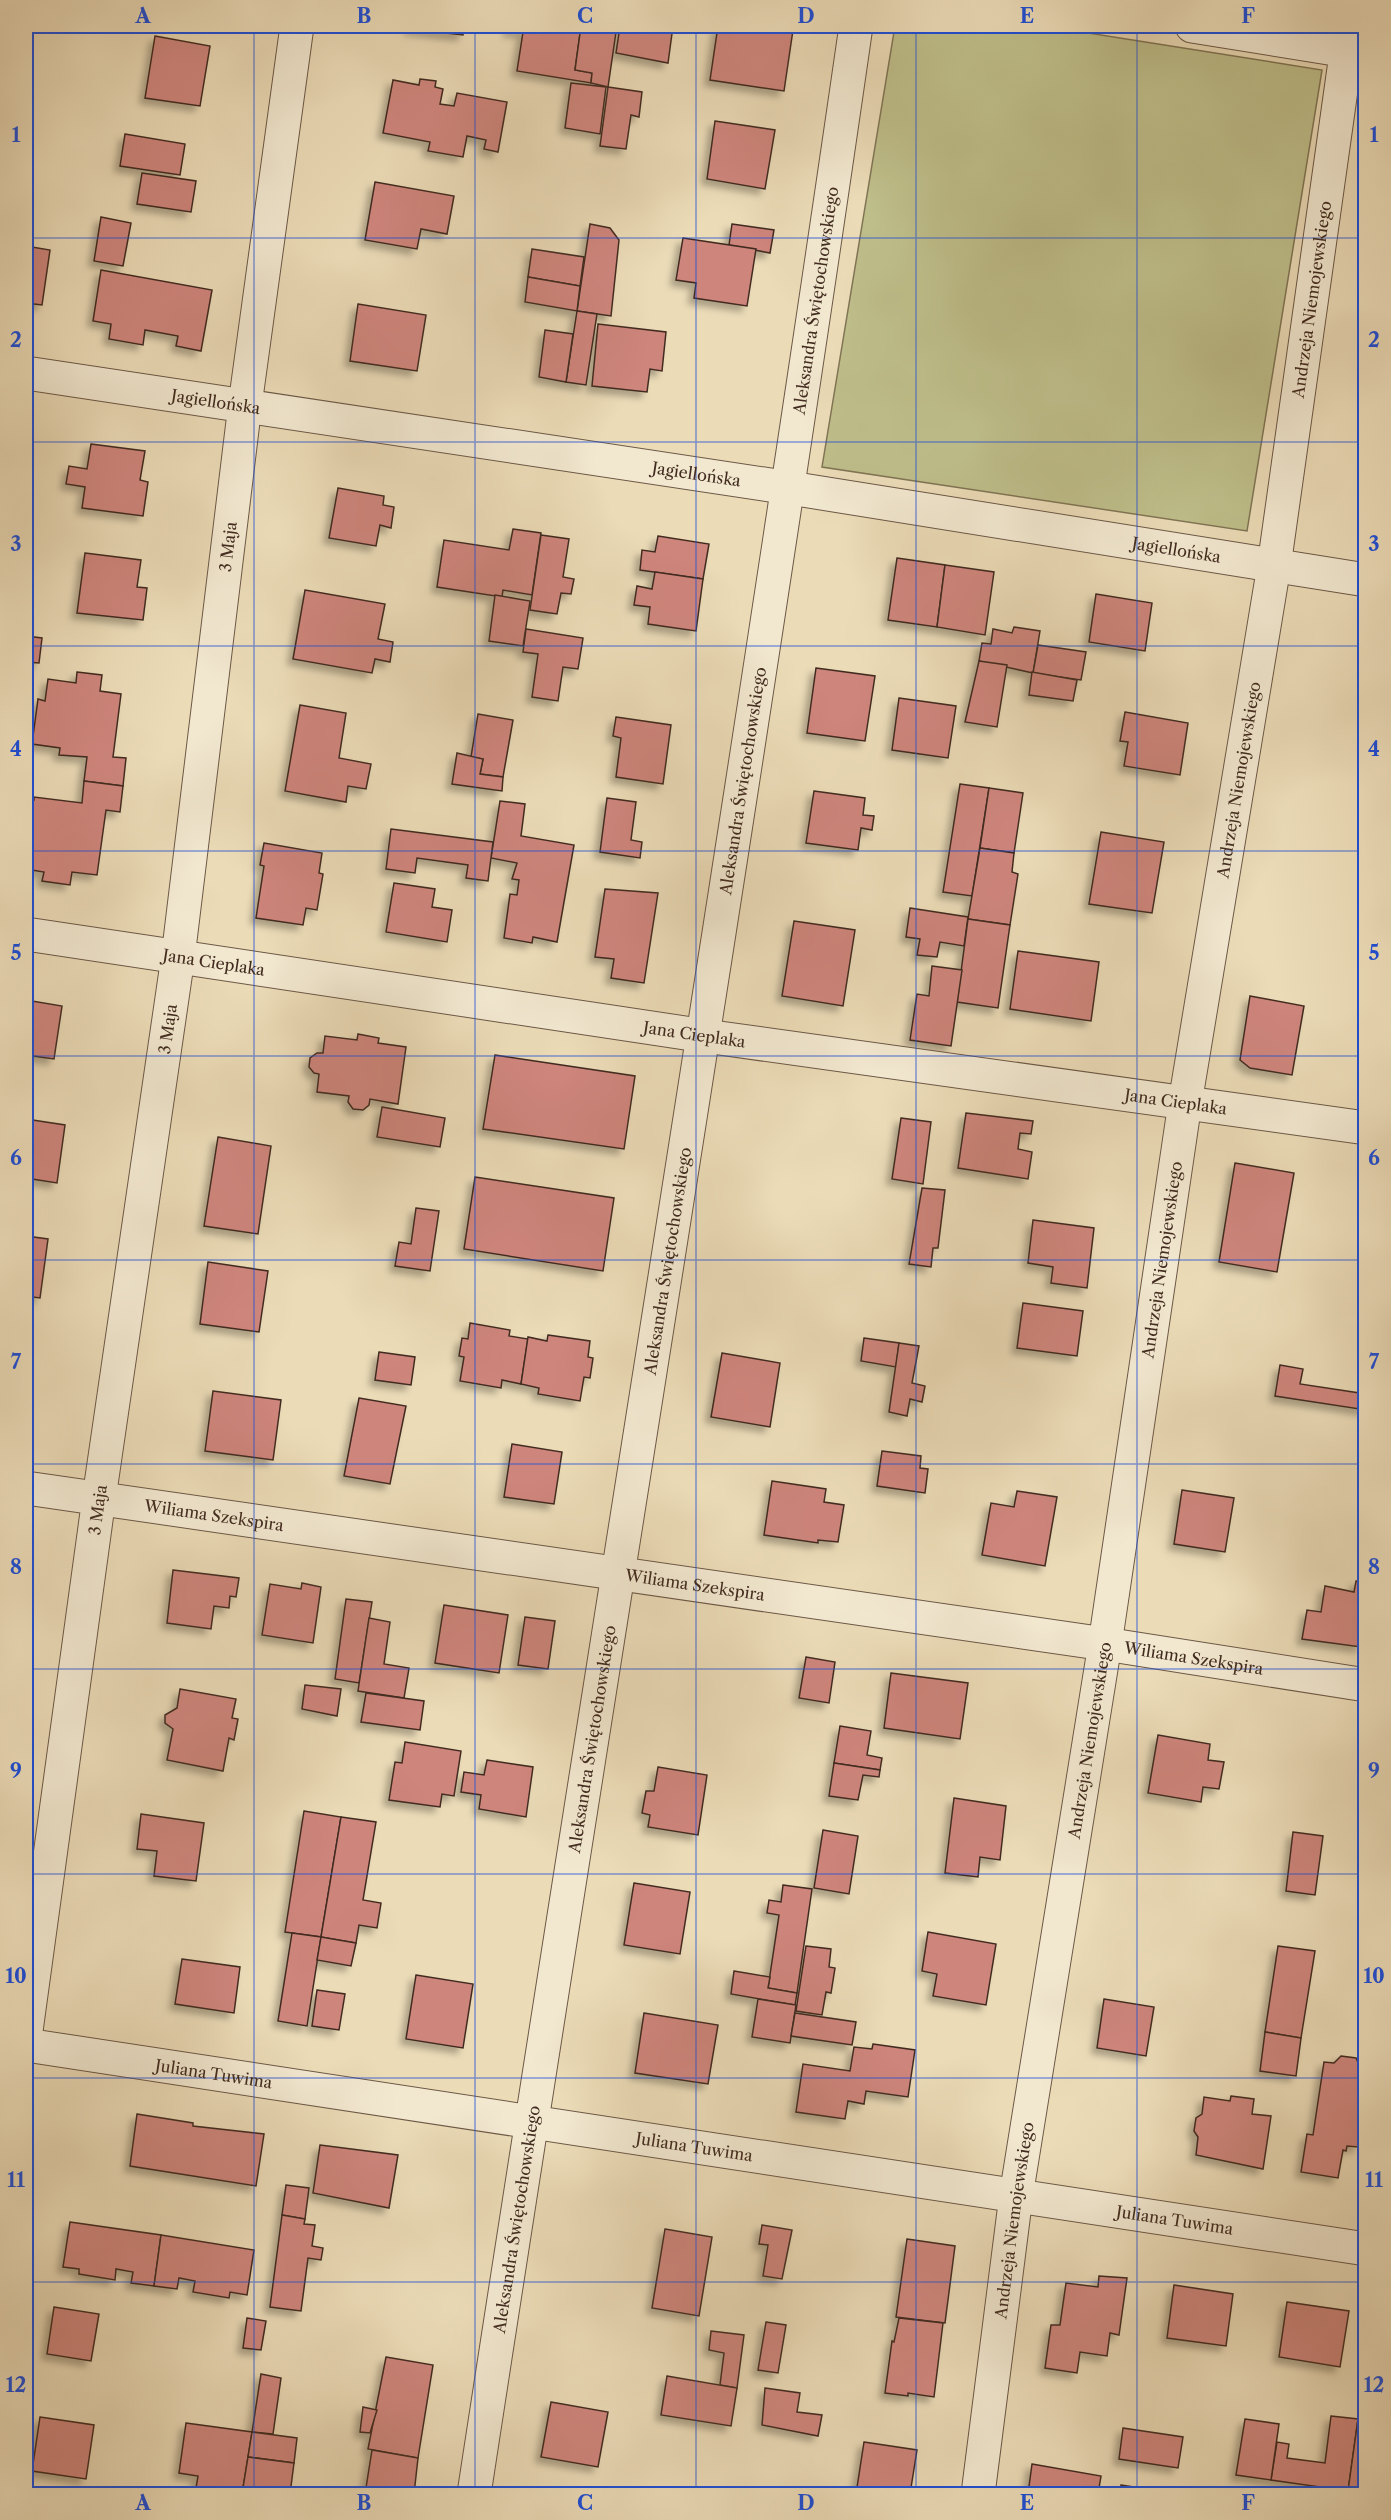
<svg xmlns="http://www.w3.org/2000/svg" width="1391" height="2520" viewBox="0 0 1391 2520" font-family="'Libre Caslon Text',serif">
	<style>
		.green { fill: #bebe8a; stroke: #807555; stroke-width: 1.5 }
		.building { fill: #ce857c; stroke: #422c20; stroke-width: 1.5; filter: url(#shadow) }
		.lines { fill: none; stroke-linecap: round; stroke-linejoin: round }
		.street-casing { stroke: #6c5846; stroke-width: 35 }
		.street { stroke: #f2e8d0; stroke-width: 33 }
		.grid { fill: none; stroke: #1d4ed8; stroke-width: 1.5; stroke-opacity: 0.55 }
		.labels { text-anchor: middle; stroke-width: 4.5; stroke-linejoin: round; paint-order: stroke }
		.street-label { font-size: 16px; fill: #422c20; stroke: #f2e8d0 }
		.neatline { fill: none; stroke: #1d4ed8; stroke-width: 2 }
		.grid-label { font-size: 20px; text-anchor: middle; font-weight: bold; fill: #1d4ed8 }
	</style>
	<defs>
		<filter id="shadow"><feDropShadow dx="-5.5" dy="5.5" stdDeviation="3" flood-color="#0004"/></filter>
	</defs>
	<rect width="100%" height="100%" fill="#ebdbb7"/>
	<filter id="stains"><feTurbulence type="fractalNoise" baseFrequency=".00333" numOctaves="4"/><feColorMatrix values="0 0 0 0 .2 0 0 0 0 .09 0 0 0 0 .02 0 0 0 .5 -.17"/></filter>
	<radialGradient id="worn" r=".72"><stop offset=".6" stop-color="#630" stop-opacity="0"/><stop offset="1" stop-color="#630" stop-opacity=".3"/></radialGradient>
	<polygon class="green" points="895,26 1044,26 1322,70 1247,531 822,467"/>
	<g class="building">
		<polygon points="410,26 464,26 463,35 410,29"/>
		<polygon points="509,26 581,26 575,70 592,73 591,83 517,71 523,32 509,31"/>
		<polygon points="581,26 608,27 607,31 616,32 608,87 591,83 592,73 575,70"/>
		<polygon points="620,26 673,26 668,63 616,53"/>
		<polygon points="718,26 762,26 793,30 784,91 710,80"/>
		<polygon points="155,36 210,46 200,106 145,98"/>
		<polygon points="420,79 436,81 435,87 443,89 440,104 454,106 457,93 507,102 498,152 484,149 486,140 467,136 463,157 428,151 430,142 383,133 393,80 419,85"/>
		<polygon points="571,83 606,87 600,134 565,128"/>
		<polygon points="608,87 642,92 639,117 631,115 626,149 600,146"/>
		<polygon points="715,121 775,130 765,189 707,179"/>
		<polygon points="125,134 185,144 180,175 120,166"/>
		<polygon points="142,173 196,181 191,212 137,204"/>
		<polygon points="375,182 454,196 447,234 421,229 417,249 365,240"/>
		<polygon points="101,217 131,223 123,266 94,261"/>
		<polygon points="590,224 610,228 619,240 611,316 577,311"/>
		<polygon points="732,224 774,230 770,253 729,245"/>
		<polygon points="683,238 756,249 747,306 694,298 696,283 676,280"/>
		<polygon points="26,246 50,250 42,305 26,303"/>
		<polygon points="532,249 584,257 580,286 528,277"/>
		<polygon points="101,270 212,290 201,351 176,346 178,336 145,330 143,345 109,339 111,324 93,321"/>
		<polygon points="528,277 580,286 577,311 525,302"/>
		<polygon points="358,304 426,315 417,371 350,361"/>
		<polygon points="577,311 597,314 586,385 566,382"/>
		<polygon points="598,324 666,332 662,371 650,369 647,392 592,386"/>
		<polygon points="545,330 573,334 566,382 539,377"/>
		<polygon points="91,444 145,451 140,480 148,482 143,516 82,508 85,487 66,484 69,466 87,469"/>
		<polygon points="338,488 384,496 383,505 394,507 391,528 380,525 376,546 329,538"/>
		<polygon points="513,529 541,533 532,595 503,590 502,597 437,587 444,540 509,550"/>
		<polygon points="541,535 569,539 563,577 574,579 571,594 561,593 557,614 530,610"/>
		<polygon points="658,536 709,544 703,579 640,570 642,550 655,552"/>
		<polygon points="85,553 141,560 137,587 147,588 143,620 77,613"/>
		<polygon points="897,558 945,565 937,627 888,620"/>
		<polygon points="945,565 994,572 985,635 937,627"/>
		<polygon points="655,572 703,579 696,631 648,624 650,607 634,605 637,586 652,589"/>
		<polygon points="305,590 385,604 378,639 393,642 390,662 375,659 372,673 293,659"/>
		<polygon points="1096,594 1152,603 1145,651 1089,642"/>
		<polygon points="495,595 530,601 523,646 489,641"/>
		<polygon points="1014,627 1040,631 1033,673 979,661 982,643 991,644 993,629 1012,633"/>
		<polygon points="526,629 583,638 578,669 563,667 558,701 532,697 538,654 523,652"/>
		<polygon points="26,636 42,638 39,663 26,662"/>
		<polygon points="1038,645 1086,652 1081,680 1033,673"/>
		<polygon points="979,661 1007,665 997,727 965,722"/>
		<polygon points="816,668 875,676 865,741 807,733"/>
		<polygon points="77,672 102,675 100,691 121,694 113,757 126,758 123,786 84,781 87,757 59,755 60,748 32,744 38,699 45,701 48,679 76,683"/>
		<polygon points="1032,672 1077,680 1073,701 1029,695"/>
		<polygon points="899,698 956,706 948,758 892,750"/>
		<polygon points="300,705 346,713 339,758 371,764 366,789 348,786 346,802 285,791"/>
		<polygon points="1125,712 1188,723 1180,775 1124,766 1128,742 1120,741"/>
		<polygon points="478,714 513,720 503,777 480,774 483,759 471,757"/>
		<polygon points="616,717 671,725 663,784 616,777 621,738 613,736"/>
		<polygon points="457,753 483,759 480,774 503,777 502,791 452,784"/>
		<polygon points="26,774 32,775 29,800 34,800 34,797 82,803 84,781 123,786 120,812 106,810 97,875 72,872 70,885 42,881 44,872 26,869 26,822 31,822 32,814 26,813"/>
		<polygon points="960,784 989,788 972,896 943,892"/>
		<polygon points="989,788 1023,793 1014,853 980,848"/>
		<polygon points="814,791 865,798 863,815 874,816 872,830 861,828 858,850 806,843"/>
		<polygon points="607,798 636,802 631,840 642,842 640,858 600,852"/>
		<polygon points="500,801 525,804 521,836 574,845 557,942 533,937 532,943 504,938 510,894 517,895 519,880 512,879 517,863 491,858"/>
		<polygon points="391,829 493,842 488,881 466,878 468,865 417,858 415,873 386,869"/>
		<polygon points="1101,832 1164,842 1152,913 1089,904"/>
		<polygon points="264,843 322,853 319,873 323,874 317,910 306,908 303,925 256,918 264,866 260,865"/>
		<polygon points="980,848 1014,853 1012,872 1018,874 1010,925 968,919"/>
		<polygon points="394,883 435,889 432,907 452,910 447,942 386,932"/>
		<polygon points="605,889 658,893 644,983 611,978 614,959 595,957"/>
		<polygon points="910,908 968,917 964,946 940,942 937,957 917,955 920,939 906,937"/>
		<polygon points="968,919 1010,925 998,1008 957,1002"/>
		<polygon points="794,921 855,930 843,1006 782,996"/>
		<polygon points="1018,951 1099,962 1091,1021 1010,1009"/>
		<polygon points="932,966 962,970 951,1046 910,1040 917,994 929,996"/>
		<polygon points="1250,996 1304,1006 1292,1075 1250,1068 1240,1060"/>
		<polygon points="26,1000 62,1006 54,1059 26,1055"/>
		<polygon points="358,1034 379,1038 378,1043 406,1047 398,1104 370,1099 369,1105 363,1110 353,1109 348,1102 349,1096 317,1092 319,1074 314,1073 309,1067 310,1058 317,1053 323,1053 325,1036 357,1040"/>
		<polygon points="495,1055 635,1076 624,1149 483,1129"/>
		<polygon points="382,1107 445,1118 440,1147 377,1137"/>
		<polygon points="966,1113 1033,1121 1031,1134 1020,1133 1018,1149 1032,1152 1028,1179 958,1168"/>
		<polygon points="901,1118 931,1122 923,1184 892,1179"/>
		<polygon points="26,1119 65,1125 57,1183 26,1178"/>
		<polygon points="218,1137 271,1146 258,1234 204,1226"/>
		<polygon points="1235,1163 1294,1173 1277,1272 1219,1262"/>
		<polygon points="475,1177 614,1198 603,1271 464,1249"/>
		<polygon points="922,1188 945,1190 938,1248 933,1248 931,1267 909,1264"/>
		<polygon points="416,1208 439,1211 430,1271 395,1266 399,1242 411,1244"/>
		<polygon points="1033,1220 1094,1228 1087,1288 1051,1283 1053,1267 1028,1263"/>
		<polygon points="26,1236 48,1239 40,1298 26,1296"/>
		<polygon points="208,1262 268,1271 259,1332 200,1324"/>
		<polygon points="1023,1303 1083,1311 1077,1356 1017,1348"/>
		<polygon points="470,1323 510,1330 509,1336 528,1339 521,1384 502,1380 501,1388 460,1381 464,1357 459,1356 462,1338 468,1339"/>
		<polygon points="548,1335 590,1341 588,1357 593,1358 590,1378 584,1377 580,1401 538,1394 539,1388 521,1384 528,1337 547,1341"/>
		<polygon points="864,1338 899,1343 896,1367 861,1361"/>
		<polygon points="899,1343 919,1346 912,1383 925,1386 922,1402 910,1399 907,1416 889,1412"/>
		<polygon points="26,1347 33,1348 26,1402"/>
		<polygon points="379,1352 415,1357 411,1385 375,1380"/>
		<polygon points="722,1353 780,1363 770,1427 711,1417"/>
		<polygon points="1280,1365 1303,1369 1300,1384 1366,1394 1366,1410 1275,1396"/>
		<polygon points="213,1391 281,1400 273,1460 205,1451"/>
		<polygon points="359,1398 406,1406 390,1484 344,1476"/>
		<polygon points="512,1444 562,1452 554,1504 504,1497"/>
		<polygon points="882,1451 921,1456 920,1468 928,1469 925,1493 877,1486"/>
		<polygon points="772,1481 826,1489 824,1502 844,1505 838,1542 818,1540 818,1543 764,1535"/>
		<polygon points="1182,1490 1234,1498 1225,1552 1174,1544"/>
		<polygon points="1017,1491 1057,1497 1045,1566 982,1555 991,1503 1014,1507"/>
		<polygon points="173,1570 239,1578 236,1597 230,1596 229,1608 214,1606 211,1629 167,1623"/>
		<polygon points="1356,1581 1366,1582 1366,1616 1361,1647 1302,1639 1307,1610 1321,1612 1325,1586 1354,1592"/>
		<polygon points="302,1583 321,1587 313,1643 262,1635 270,1584 301,1589"/>
		<polygon points="346,1599 372,1602 359,1683 335,1679"/>
		<polygon points="444,1605 508,1615 499,1673 435,1663"/>
		<polygon points="525,1617 555,1621 548,1669 518,1665"/>
		<polygon points="369,1618 390,1622 384,1664 409,1668 404,1698 358,1691"/>
		<polygon points="806,1657 835,1662 829,1703 799,1698"/>
		<polygon points="891,1673 968,1683 960,1739 884,1728"/>
		<polygon points="305,1685 341,1689 337,1716 302,1709"/>
		<polygon points="180,1689 236,1699 232,1718 238,1719 234,1740 229,1738 223,1771 167,1760 173,1729 165,1723 165,1715 177,1708"/>
		<polygon points="366,1693 424,1701 420,1730 361,1722"/>
		<polygon points="840,1726 871,1731 867,1755 882,1758 880,1770 834,1763"/>
		<polygon points="1158,1735 1210,1744 1208,1760 1224,1762 1219,1789 1203,1787 1201,1802 1148,1793"/>
		<polygon points="405,1742 461,1751 454,1796 442,1794 440,1807 389,1800 395,1762 402,1763"/>
		<polygon points="487,1760 533,1767 526,1817 479,1809 481,1795 461,1792 464,1772 484,1775"/>
		<polygon points="834,1763 880,1770 879,1777 863,1775 858,1800 829,1796"/>
		<polygon points="658,1767 707,1775 698,1835 648,1827 650,1815 642,1813 646,1791 654,1791"/>
		<polygon points="954,1798 1006,1806 1000,1860 980,1857 978,1877 945,1873"/>
		<polygon points="304,1811 341,1817 321,1937 285,1932"/>
		<polygon points="141,1814 204,1823 196,1881 154,1876 157,1851 137,1849"/>
		<polygon points="341,1817 376,1822 363,1900 381,1903 377,1928 359,1925 356,1943 321,1937"/>
		<polygon points="823,1830 858,1836 849,1894 814,1888"/>
		<polygon points="1293,1832 1323,1836 1315,1895 1286,1891"/>
		<polygon points="634,1883 690,1892 680,1954 624,1945"/>
		<polygon points="783,1885 812,1889 797,1993 768,1988 779,1915 767,1913 769,1900 781,1902"/>
		<polygon points="928,1932 996,1944 986,2005 933,1996 937,1974 922,1971"/>
		<polygon points="292,1933 321,1937 307,2026 278,2021"/>
		<polygon points="321,1937 356,1943 351,1966 317,1960"/>
		<polygon points="806,1946 831,1949 829,1967 835,1968 831,1993 826,1992 822,2015 796,2011"/>
		<polygon points="1278,1946 1315,1951 1301,2038 1265,2032"/>
		<polygon points="182,1959 240,1967 234,2013 175,2004"/>
		<polygon points="734,1971 770,1977 768,1988 797,1993 795,2005 731,1994"/>
		<polygon points="416,1975 473,1984 463,2048 406,2039"/>
		<polygon points="317,1990 345,1994 339,2030 312,2026"/>
		<polygon points="758,1999 796,2005 790,2043 752,2037"/>
		<polygon points="1104,1999 1154,2007 1146,2056 1097,2048"/>
		<polygon points="644,2013 718,2025 708,2084 635,2073"/>
		<polygon points="795,2013 856,2022 852,2045 791,2036"/>
		<polygon points="1265,2032 1301,2038 1296,2076 1260,2071"/>
		<polygon points="873,2044 915,2050 908,2097 866,2091 864,2104 848,2101 845,2119 796,2112 803,2064 850,2071 854,2047 872,2049"/>
		<polygon points="1341,2056 1356,2058 1360,2067 1366,2068 1366,2134 1360,2133 1358,2147 1347,2146 1346,2151 1343,2150 1338,2178 1301,2172 1307,2134 1313,2135 1324,2062 1334,2063"/>
		<polygon points="1231,2096 1254,2099 1252,2114 1271,2116 1263,2169 1196,2155 1198,2137 1194,2131 1196,2118 1202,2114 1204,2097 1230,2101"/>
		<polygon points="137,2114 193,2123 193,2126 264,2134 256,2186 130,2166"/>
		<polygon points="320,2145 398,2155 389,2208 313,2193"/>
		<polygon points="286,2185 309,2188 305,2219 282,2215"/>
		<polygon points="282,2215 305,2219 304,2224 315,2225 312,2246 323,2248 321,2260 308,2258 301,2311 270,2307"/>
		<polygon points="70,2222 161,2235 154,2286 131,2283 133,2272 116,2269 115,2280 79,2274 79,2269 63,2267"/>
		<polygon points="762,2225 792,2230 782,2279 763,2276 768,2245 759,2244"/>
		<polygon points="665,2229 712,2237 699,2316 652,2308"/>
		<polygon points="161,2235 254,2250 247,2295 230,2292 229,2298 193,2292 195,2281 179,2278 177,2289 154,2286"/>
		<polygon points="907,2239 955,2246 945,2323 896,2317"/>
		<polygon points="1099,2276 1127,2278 1119,2335 1110,2333 1107,2356 1080,2352 1077,2373 1045,2368 1051,2325 1060,2325 1066,2283 1098,2287"/>
		<polygon points="1174,2285 1233,2294 1226,2346 1167,2338"/>
		<polygon points="1287,2302 1349,2311 1340,2367 1279,2357"/>
		<polygon points="54,2307 99,2314 91,2361 47,2354"/>
		<polygon points="247,2318 266,2321 261,2350 243,2348"/>
		<polygon points="899,2318 943,2323 934,2397 908,2393 908,2396 885,2393 892,2341 894,2342"/>
		<polygon points="766,2322 786,2325 778,2373 758,2370"/>
		<polygon points="711,2331 744,2335 737,2388 720,2385 724,2353 709,2350"/>
		<polygon points="386,2357 433,2365 418,2458 368,2449"/>
		<polygon points="261,2374 281,2378 273,2434 252,2432"/>
		<polygon points="667,2376 737,2388 731,2426 661,2415"/>
		<polygon points="765,2388 800,2393 797,2412 822,2415 818,2436 762,2425"/>
		<polygon points="551,2402 608,2412 598,2467 541,2457"/>
		<polygon points="363,2407 377,2410 370,2433 360,2432"/>
		<polygon points="1331,2416 1358,2419 1348,2491 1271,2480 1277,2442 1289,2444 1287,2458 1325,2463"/>
		<polygon points="40,2417 94,2425 86,2479 32,2471"/>
		<polygon points="1245,2419 1279,2424 1271,2480 1236,2475"/>
		<polygon points="1358,2419 1366,2421 1366,2493 1348,2491"/>
		<polygon points="186,2423 252,2432 242,2494 195,2494 198,2476 179,2473"/>
		<polygon points="1123,2428 1183,2437 1178,2468 1119,2459"/>
		<polygon points="252,2432 297,2438 294,2463 248,2457"/>
		<polygon points="864,2442 917,2450 910,2494 856,2494"/>
		<polygon points="372,2450 418,2458 414,2494 365,2494"/>
		<polygon points="248,2457 294,2463 290,2494 242,2494"/>
		<polygon points="1032,2464 1101,2476 1098,2494 1028,2494"/>
		<polygon points="1121,2485 1179,2494 1120,2494"/>
	</g>
	<g class="lines">
		<defs>
			<g id="street">
				<polyline points="1192,26 1366,54"/>
				<path id="s1" d="M 26,373 L 790,488 L 1366,580"/>
				<path id="s2" d="M 26,934 L 705,1036 L 1366,1128"/>
				<path id="s3" d="M 26,1488 L 1105,1644 L 1366,1685"/>
				<path id="s4" d="M 26,2031 L 99,1498 L 178,957 L 245,405 L 297,26"/>
				<path id="s5" d="M 26,2045 L 1366,2249"/>
				<path id="s6" d="M 474,2494 C 600,1671 737,850 856,26"/>
				<path id="s7" d="M 978,2494 L 1016,2196 L 1105,1644 L 1185,1103 L 1274,566 L 1350,26"/>
			</g>
		</defs>
		<use href="#street" class="street-casing"/>
		<use href="#street" class="street"/>
	</g>
	<path class="grid" d="M 254,26 L 254,2494M 475,26 L 475,2494M 696,26 L 696,2494M 916,26 L 916,2494M 1137,26 L 1137,2494M 26,238 L 1366,238M 26,442 L 1366,442M 26,646 L 1366,646M 26,851 L 1366,851M 26,1056 L 1366,1056M 26,1260 L 1366,1260M 26,1464 L 1366,1464M 26,1669 L 1366,1669M 26,1874 L 1366,1874M 26,2078 L 1366,2078M 26,2282 L 1366,2282"/>
	<g class="labels">
		<g class="street-label">
			<text dy="6" stroke="none"><textPath href="#s7" startOffset="2220">Andrzeja Niemojewskiego</textPath></text>
			<text dy="6" stroke="none"><textPath href="#s6" startOffset="2220">Aleksandra Świętochowskiego</textPath></text>
			<text dy="6" stroke="none"><textPath href="#s1" startOffset="192">Jagiellońska</textPath></text>
			<text dy="6" stroke="none"><textPath href="#s1" startOffset="678">Jagiellońska</textPath></text>
			<text dy="6" stroke="none"><textPath href="#s4" startOffset="1498">3 Maja</textPath></text>
			<text dy="6" stroke="none"><textPath href="#s1" startOffset="1164">Jagiellońska</textPath></text>
			<text dy="6" stroke="none"><textPath href="#s6" startOffset="1734">Aleksandra Świętochowskiego</textPath></text>
			<text dy="6" stroke="none"><textPath href="#s7" startOffset="1734">Andrzeja Niemojewskiego</textPath></text>
			<text dy="6" stroke="none"><textPath href="#s2" startOffset="190">Jana Cieplaka</textPath></text>
			<text dy="6" stroke="none"><textPath href="#s4" startOffset="1012">3 Maja</textPath></text>
			<text dy="6" stroke="none"><textPath href="#s2" startOffset="676">Jana Cieplaka</textPath></text>
			<text dy="6" stroke="none"><textPath href="#s2" startOffset="1162">Jana Cieplaka</textPath></text>
			<text dy="6" stroke="none"><textPath href="#s7" startOffset="1248">Andrzeja Niemojewskiego</textPath></text>
			<text dy="6" stroke="none"><textPath href="#s6" startOffset="1248">Aleksandra Świętochowskiego</textPath></text>
			<text dy="6" stroke="none"><textPath href="#s4" startOffset="526">3 Maja</textPath></text>
			<text dy="6" stroke="none"><textPath href="#s3" startOffset="190">Wiliama Szekspira</textPath></text>
			<text dy="6" stroke="none"><textPath href="#s3" startOffset="676">Wiliama Szekspira</textPath></text>
			<text dy="6" stroke="none"><textPath href="#s3" startOffset="1180">Wiliama Szekspira</textPath></text>
			<text dy="6" stroke="none"><textPath href="#s6" startOffset="764">Aleksandra Świętochowskiego</textPath></text>
			<text dy="6" stroke="none"><textPath href="#s7" startOffset="762">Andrzeja Niemojewskiego</textPath></text>
			<text dy="6" stroke="none"><textPath href="#s5" startOffset="190">Juliana Tuwima</textPath></text>
			<text dy="6" stroke="none"><textPath href="#s5" startOffset="676">Juliana Tuwima</textPath></text>
			<text dy="6" stroke="none"><textPath href="#s6" startOffset="278">Aleksandra Świętochowskiego</textPath></text>
			<text dy="6" stroke="none"><textPath href="#s7" startOffset="276">Andrzeja Niemojewskiego</textPath></text>
			<text dy="6" stroke="none"><textPath href="#s5" startOffset="1162">Juliana Tuwima</textPath></text>
		</g>
	</g>
	<rect width="1391" height="2520" fill="none" stroke="#ebdbb7" stroke-width="66"/>
	<rect x="33" y="33" width="1325" height="2454" class="neatline"/>
	<g class="grid-label">
		<text x="143" y="23">A</text>
		<text x="364" y="23">B</text>
		<text x="585" y="23">C</text>
		<text x="806" y="23">D</text>
		<text x="1027" y="23">E</text>
		<text x="1248" y="23">F</text>
		<text x="16" y="142">1</text>
		<text x="1374" y="142">1</text>
		<text x="16" y="347">2</text>
		<text x="1374" y="347">2</text>
		<text x="16" y="551">3</text>
		<text x="1374" y="551">3</text>
		<text x="16" y="756">4</text>
		<text x="1374" y="756">4</text>
		<text x="16" y="960">5</text>
		<text x="1374" y="960">5</text>
		<text x="16" y="1165">6</text>
		<text x="1374" y="1165">6</text>
		<text x="16" y="1369">7</text>
		<text x="1374" y="1369">7</text>
		<text x="16" y="1574">8</text>
		<text x="1374" y="1574">8</text>
		<text x="16" y="1778">9</text>
		<text x="1374" y="1778">9</text>
		<text x="16" y="1983">10</text>
		<text x="1374" y="1983">10</text>
		<text x="16" y="2187">11</text>
		<text x="1374" y="2187">11</text>
		<text x="16" y="2392">12</text>
		<text x="1374" y="2392">12</text>
		<text x="143" y="2510">A</text>
		<text x="364" y="2510">B</text>
		<text x="585" y="2510">C</text>
		<text x="806" y="2510">D</text>
		<text x="1027" y="2510">E</text>
		<text x="1248" y="2510">F</text>
	</g>
	<rect width="100%" height="100%" filter="url(#stains)"/>
	<rect width="100%" height="100%" fill="url(#worn)"/>
</svg>
